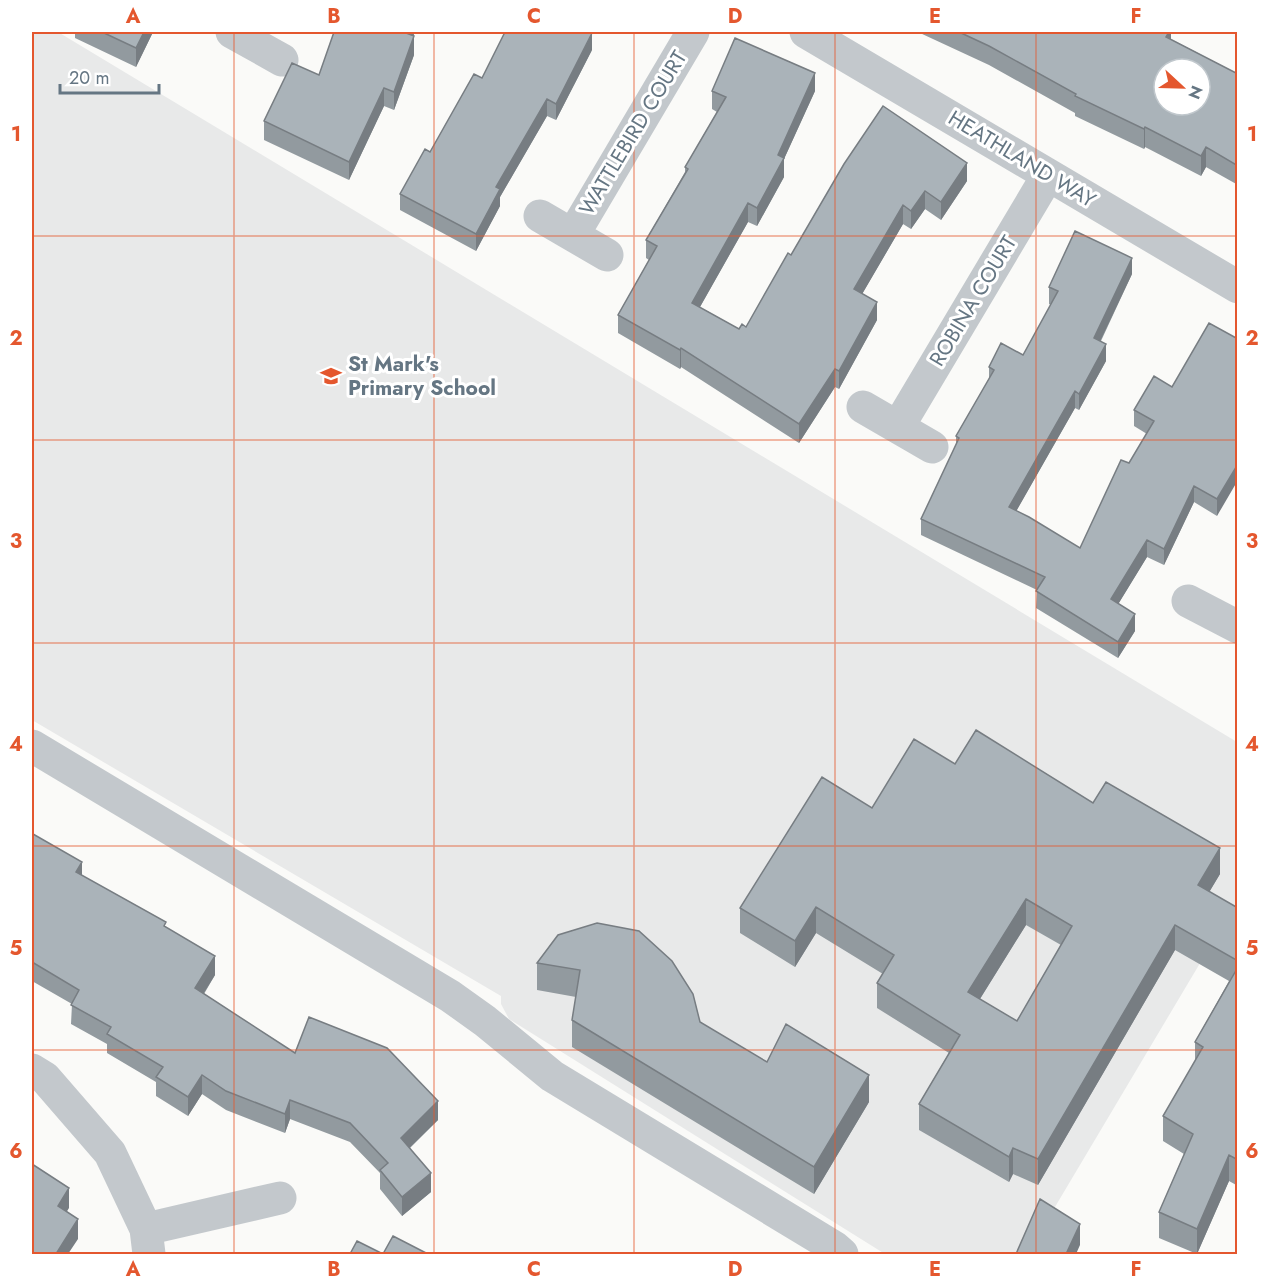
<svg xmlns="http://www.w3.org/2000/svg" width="1269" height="1286" font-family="Jost,sans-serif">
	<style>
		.built { fill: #e8e9e9 }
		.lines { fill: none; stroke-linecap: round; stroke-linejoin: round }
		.minor { stroke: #c3c8cc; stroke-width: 33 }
		.wall { fill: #929a9f; fill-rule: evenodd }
		.shaded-wall { fill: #777d82 }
		.building { fill: #aab3b9; stroke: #777d82; stroke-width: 1.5; fill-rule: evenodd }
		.grid { fill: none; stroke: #e4572e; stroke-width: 1.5; stroke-opacity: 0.55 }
		.labels { text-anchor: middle; stroke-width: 6; stroke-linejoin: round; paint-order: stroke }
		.street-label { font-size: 21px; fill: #657683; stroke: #fff }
		.poi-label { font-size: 21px; font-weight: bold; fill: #657683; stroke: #fff; text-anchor: start }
		.neatline { fill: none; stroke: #e4572e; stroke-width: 2 }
		.grid-label { font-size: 20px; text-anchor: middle; font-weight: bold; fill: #e4572e }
	</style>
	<rect width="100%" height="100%" fill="#fafaf8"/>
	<!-- built -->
	<path class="built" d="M32 32H58L1237 742V901L1027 1254H885L509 1019 501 1004V996L32 720Z"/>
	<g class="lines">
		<!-- minor -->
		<path class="minor" d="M232 32 282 60
			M806 32 1238 287
			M540 216 607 255
			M573 235 693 32
			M863 407 932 447
			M898 427 1048 175
			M1188 601 1238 627
			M32 746 450 996 485 1021 552 1076 834 1247 842 1254
			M32 1070 45 1078 110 1153 146 1229 149 1254
			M146 1229 280 1198"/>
	</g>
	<!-- wall -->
	<path class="wall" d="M75 32H153L136 67 75 38Z
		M334 32H415L413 36 414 55 394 110 384 106 349 180 264 140V121L319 75Z
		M920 32H1171V39L1238 74V185L1206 167 1201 176 1145 147 1144 149 1075 116V113L989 65 920 33Z
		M592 50 556 120 547 116 500 197V206L476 251 400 210V194L430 152Z
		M712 91H815L784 159V177L757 226 748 222 700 307 739 329 746 327 791 255 844 164 967 181 941 220 925 209 911 229 903 224 862 294 877 320 839 389 835 387 799 443 681 367 680 369 618 333V315L649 260 646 258V240L685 172V167L717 112 712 109Z
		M1132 274 1101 341 1106 361 1079 410 1075 408 1016 511 1080 548 1147 434 1134 426V410L1172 387 1238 339 1217 516 1194 502 1164 565 1147 557 1118 604 1135 631 1118 658 1036 608 1037 590 921 535V519L956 445V436L989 379V367L1023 355 1051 305 1049 304V287Z
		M955 764 1093 803 1220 874 1209 892 1238 908V1186L1229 1181 1197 1254 1159 1238V1212L1184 1154 1163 1141V1116L1195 1062V1042L1229 981 1175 950 1038 1185 1013 1174 1009 1182 919 1130V1104L949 1053 877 1008V983L883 974 816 933 795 967 740 933V908L872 808ZM1026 925 1061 945 1017 1021 980 999Z
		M32 836 82 876 166 927 215 975 204 994 295 1053 438 1120 410 1148 431 1192 402 1216 380 1189V1173L350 1142 290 1119 285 1133 226 1110 202 1094 188 1116 156 1096V1082L107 1053V1044L71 1024 72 1004 32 981Z
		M558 935 700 1022 767 1062 869 1102 814 1194 572 1047V1020L576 997 537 990V963Z"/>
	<!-- shaded-wall -->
	<path class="shaded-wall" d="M144 32H153L136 67V48Z
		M406 32H415L406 52Z
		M1169 32H1171V48L1166 37Z
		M592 33V50L556 120V104Z
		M414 36V55L394 110V92Z
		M815 73V91L784 159V177L757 226V208L778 155Z
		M384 88V106L349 180V162Z
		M547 99V116L500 197V206L476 251V234L496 187Z
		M1145 127V147L1144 149V129Z
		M1206 147V167L1201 176V156Z
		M967 163V181L941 220V202Z
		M925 191V209L911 229V211Z
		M748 203V222L692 321V303Z
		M903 205V224L854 308V289Z
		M1132 258V274L1094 354V338Z
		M877 302V320L839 389V371Z
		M1106 344V361L1079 410V394Z
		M681 348V367L680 369V350Z
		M835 369V387L799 443V424Z
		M1075 391V408L1009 524V507Z
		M1238 464V480L1217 516V499Z
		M1194 486V502L1164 565V549Z
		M1147 540V557L1111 616V599Z
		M1135 614V631L1118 658V642Z
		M1220 848V874L1198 911V885Z
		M82 862V881L76 872Z
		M1026 899V925L968 1018V992Z
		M816 907V933L795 967V941Z
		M1175 925V950L1038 1185V1159Z
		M215 956V975L195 1007V988Z
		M202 1075V1094L188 1116V1097Z
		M869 1075V1102L814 1194V1167Z
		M290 1100V1119L285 1133V1114Z
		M438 1101V1120L401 1156V1138Z
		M1013 1148V1174L1009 1182V1157Z
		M1229 1155V1181L1197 1254V1229Z
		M431 1173V1192L402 1216V1197Z
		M69 1188V1208L58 1226V1206Z
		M78 1219V1239L68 1254H56Z
		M1080 1224V1245L1076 1254H1066Z"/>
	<!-- building -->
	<path class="building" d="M102 32H144L136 48Z
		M334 32H406V33L414 36 394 92 384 88 349 162 264 121 292 63 319 75Z
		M505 32H589L592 33 556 104 547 99 496 187 500 189 476 234 400 194 425 149 430 152 474 74 482 78Z
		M959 32H1169L1166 37 1238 74V87L1237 88 1238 89V166L1206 147 1201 156 1145 127 1144 129 1075 96 1076 94 989 46ZM1164 69H1200V105H1164Z
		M735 38 815 73 778 155 784 158 757 208 748 203 692 303 739 329 742 324 746 327 788 253 791 255 844 164 883 106 967 163 941 202 925 191 911 211 903 205 854 289 877 302 839 371 835 369 799 424 681 348 680 350 618 315 657 246 646 240 688 169 685 167 726 97 712 91Z
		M1075 231 1132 258 1094 338 1106 344 1079 394 1075 391 1009 507 1029 517 1080 548 1121 460 1129 463 1154 421 1134 410 1154 376 1172 387 1209 323 1238 339V464L1217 499 1194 486 1164 549 1147 540 1111 599 1135 614 1118 642 1036 591 1045 577 921 519 959 438 956 436 994 370 989 367 1001 343 1023 355 1058 291 1049 287Z
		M976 730 1093 803 1106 782 1220 848 1198 885 1238 908V961L1175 925 1038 1159 1013 1148 1009 1157 919 1104 960 1035 877 983 894 955 816 907 795 941 740 908 822 777 872 808 914 739 955 764ZM1026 899 1072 926 1017 1021 968 992Z
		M33 834 82 862 76 872 166 922 164 926 215 956 195 988 295 1053 309 1017 387 1048 438 1101 401 1138 431 1173 402 1197 380 1170 388 1163 350 1123 290 1100 285 1114 226 1091 202 1075 188 1097 156 1077 163 1067 107 1034 111 1027 71 1005 79 990 32 962V836Z
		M597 923 639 931 672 961 693 994 700 1022 767 1062 786 1024 869 1075 814 1167 572 1020 580 970 537 963 558 935Z
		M1238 967V1160L1229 1155 1197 1229 1159 1212 1193 1134 1163 1116 1203 1047 1195 1042Z
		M32 1164 69 1188 58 1206 78 1219 56 1254H32Z
		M1040 1199 1080 1224 1066 1254H1016Z
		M393 1236 428 1254H383Z
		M357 1241 383 1254H350Z"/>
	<!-- grid -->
	<path class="grid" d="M234 32V1254M434 32V1254M634 32V1254M835 32V1254M1036 32V1254M32 236H1238M32 440H1238M32 643H1238M32 846H1238M32 1050H1238"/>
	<!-- icons -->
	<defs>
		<symbol id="school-bare" viewBox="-9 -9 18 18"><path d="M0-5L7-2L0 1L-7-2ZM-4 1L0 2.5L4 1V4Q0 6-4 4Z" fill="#e4572e" stroke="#fff" stroke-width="2.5" paint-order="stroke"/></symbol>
	</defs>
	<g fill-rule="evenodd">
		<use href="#school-bare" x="316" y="361" width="30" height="30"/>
	</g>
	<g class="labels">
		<!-- street labels -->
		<g class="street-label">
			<text transform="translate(633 133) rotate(-59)" y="7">WATTLEBIRD COURT</text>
			<text transform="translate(1022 159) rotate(31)" y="7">HEATHLAND WAY</text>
			<text transform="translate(973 301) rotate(-59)" y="7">ROBINA COURT</text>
		</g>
		<!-- poi labels -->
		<g class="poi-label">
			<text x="348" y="371">St Mark's<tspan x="348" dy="24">Primary School</tspan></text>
		</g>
	</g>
	<!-- border -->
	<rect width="1269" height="1286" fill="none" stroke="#ffffff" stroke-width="66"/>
	<!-- north arrow -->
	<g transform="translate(1182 87) rotate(112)"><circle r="28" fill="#ffffff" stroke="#c1c8cd" stroke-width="1.5"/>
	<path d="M0-4.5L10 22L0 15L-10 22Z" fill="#e4572e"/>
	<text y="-9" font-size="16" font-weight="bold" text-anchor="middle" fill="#657683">N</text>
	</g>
	<!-- scale -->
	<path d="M60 84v9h99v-9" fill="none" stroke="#657683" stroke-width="3"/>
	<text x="69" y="84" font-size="18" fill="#657683" stroke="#ffffff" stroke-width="4.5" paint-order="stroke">20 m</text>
	<rect x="33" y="33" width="1203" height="1220" class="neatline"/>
	<g class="grid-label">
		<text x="133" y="23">A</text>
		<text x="334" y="23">B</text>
		<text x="534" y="23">C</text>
		<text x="735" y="23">D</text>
		<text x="935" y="23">E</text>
		<text x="1136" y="23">F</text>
		<text x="16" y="141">1</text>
		<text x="1252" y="141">1</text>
		<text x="16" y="345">2</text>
		<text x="1252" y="345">2</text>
		<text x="16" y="548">3</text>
		<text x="1252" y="548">3</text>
		<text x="16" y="751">4</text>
		<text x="1252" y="751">4</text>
		<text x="16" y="955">5</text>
		<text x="1252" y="955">5</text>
		<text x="16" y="1158">6</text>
		<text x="1252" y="1158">6</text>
		<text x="133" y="1276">A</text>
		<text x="334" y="1276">B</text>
		<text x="534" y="1276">C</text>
		<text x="735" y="1276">D</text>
		<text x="935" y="1276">E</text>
		<text x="1136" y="1276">F</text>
	</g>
</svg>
